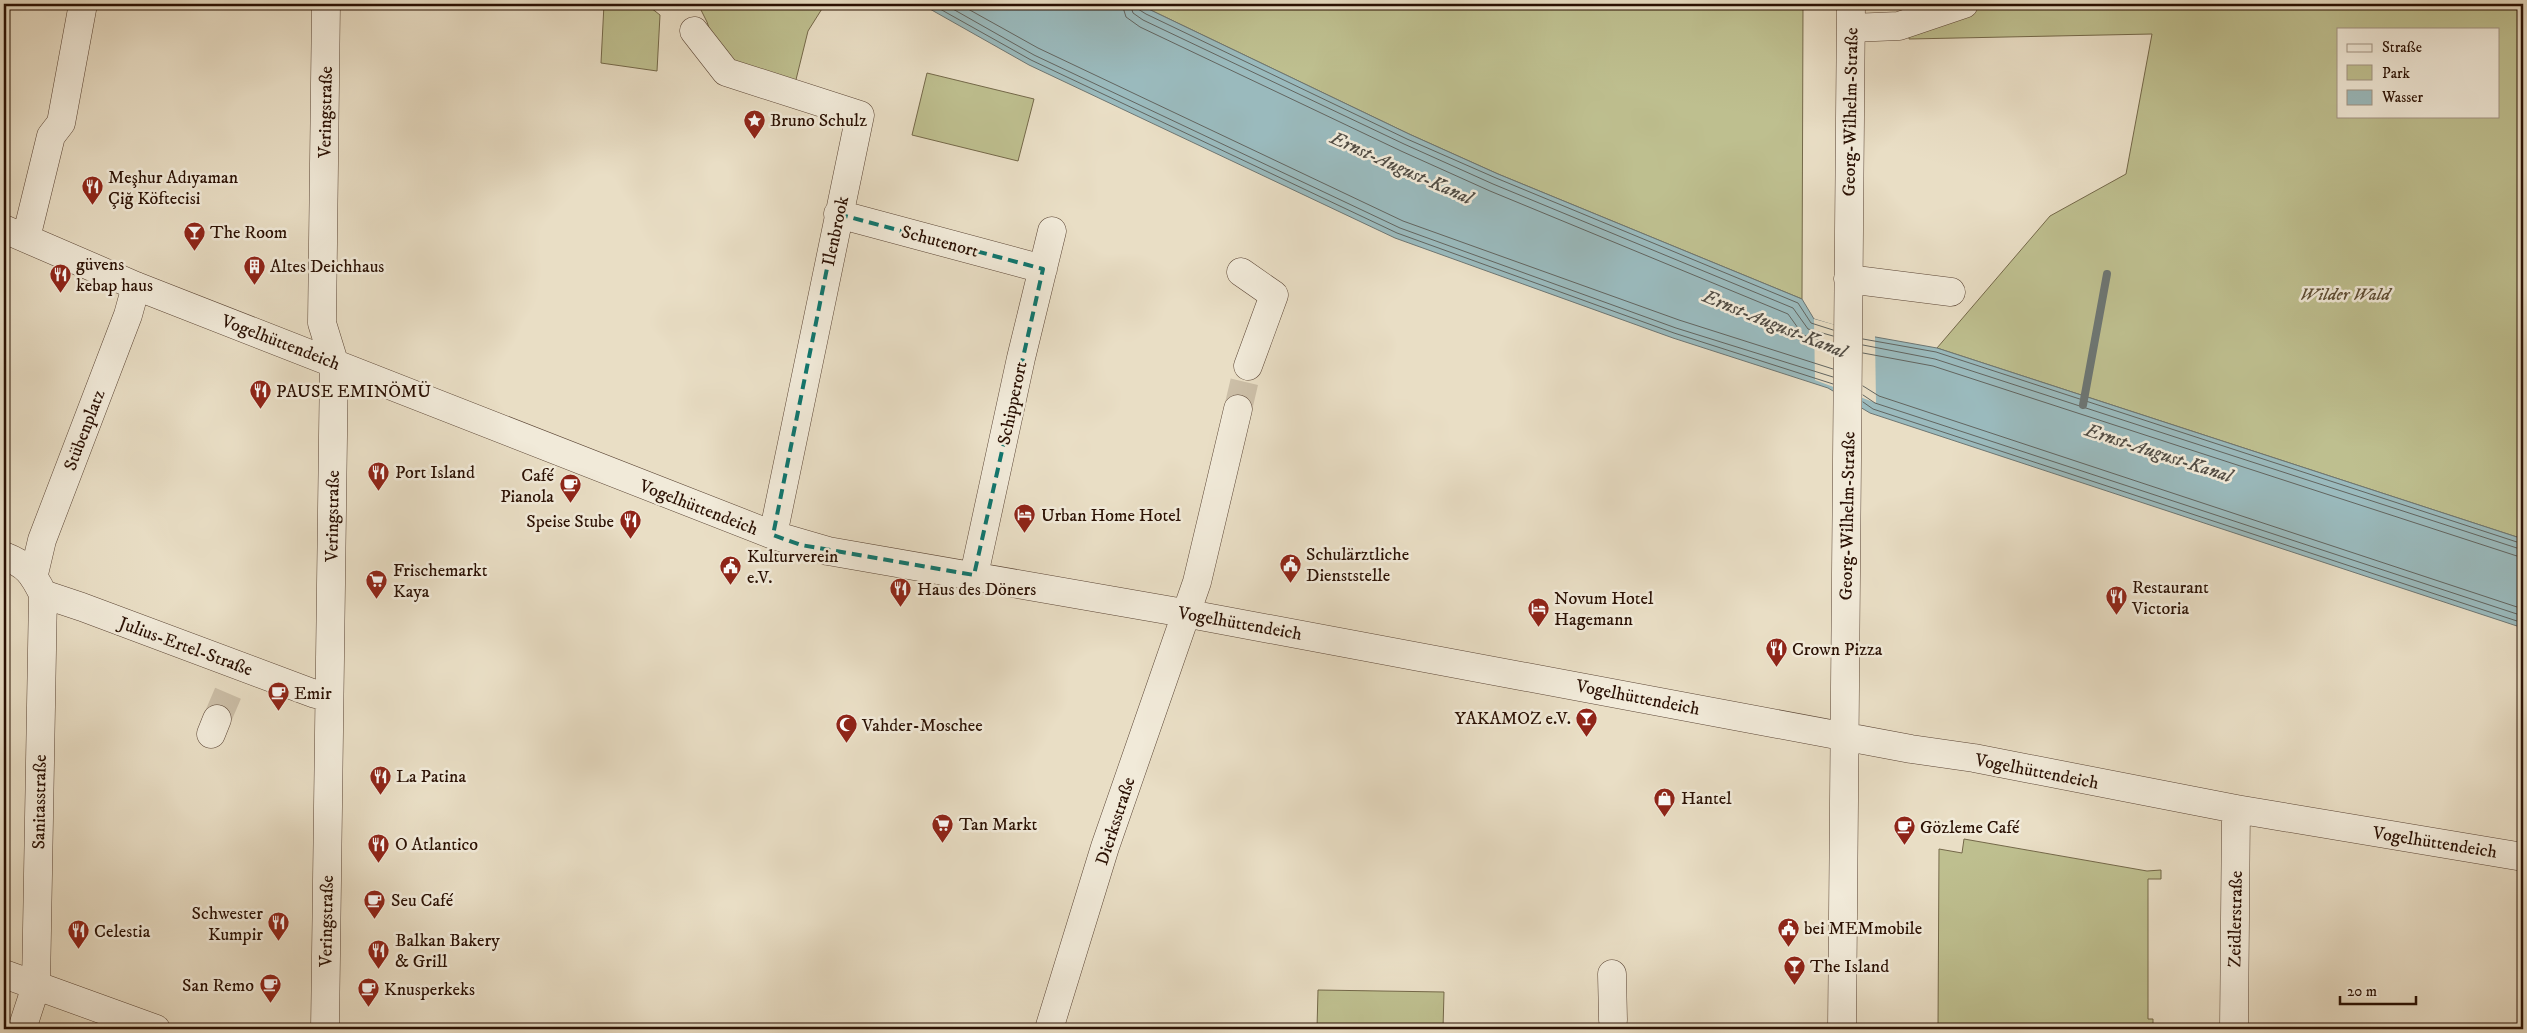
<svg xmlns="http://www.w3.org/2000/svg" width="2527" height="1033" font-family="'IM FELL DW Pica',serif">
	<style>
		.green { fill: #bebf8f; stroke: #746849; fill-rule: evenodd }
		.water { fill: #9ababd; stroke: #6d7673 }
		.pier { fill: #e9dec5 }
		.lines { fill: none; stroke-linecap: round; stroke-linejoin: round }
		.shore { stroke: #626560; stroke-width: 1 }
		.stream { stroke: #6d7673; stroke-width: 8 }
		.minor-tunnel { stroke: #ccbfa8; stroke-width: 28; stroke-dasharray: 28 14; stroke-linecap: butt }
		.minor-casing { stroke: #5a4434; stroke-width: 29 }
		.minor { stroke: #f1ead9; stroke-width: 28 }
		.marked { fill: none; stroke: #0f766e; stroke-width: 4; stroke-dasharray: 10 6; stroke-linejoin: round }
		.labels { text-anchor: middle; stroke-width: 5; stroke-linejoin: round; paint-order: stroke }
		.street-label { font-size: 18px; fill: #2a1003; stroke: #f1ead9 }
		.poi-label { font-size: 18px; fill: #2a1003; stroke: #f1ead9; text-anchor: start }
		.park-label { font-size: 18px; font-style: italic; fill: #5e4d34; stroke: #f1ead9 }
		.water-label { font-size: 19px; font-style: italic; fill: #514c44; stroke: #f1ead9 }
	</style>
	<rect width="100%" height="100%" fill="#e9dec5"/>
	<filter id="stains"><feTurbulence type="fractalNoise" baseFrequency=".004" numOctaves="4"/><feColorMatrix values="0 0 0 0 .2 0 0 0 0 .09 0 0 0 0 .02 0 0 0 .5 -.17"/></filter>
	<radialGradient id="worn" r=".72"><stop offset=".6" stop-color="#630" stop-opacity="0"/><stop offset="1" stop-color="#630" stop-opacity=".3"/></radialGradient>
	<!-- green -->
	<path class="green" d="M604 4H646L660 15 657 71 601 63Z
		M698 4H825L808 31 790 104 728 83 707 22Z
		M1138 4H1803L1802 299 1498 174 1409 134Z
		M1908 4H2523V539L1937 348 2050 216 2126 174 2152 34 1909 39ZM2338 29H2498V116H2338Z
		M927 73 1034 99 1018 161 912 135Z
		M1964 839 2147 871 2161 870V879H2148V1019H2153V1029L1938 1028 1939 849 1962 853Z
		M1318 990 1444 992 1443 1029H1317Z"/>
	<!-- water -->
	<path class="water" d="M921 4H1138L1409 134 1498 174 1802 299 1814 319 1870 336 1937 348 2523 539V628L1870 413 1828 388 1673 338 1395 238 1029 65Z"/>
	<!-- pier -->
	<path class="pier" d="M1814 319 1875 336 1876 403 1815 380Z"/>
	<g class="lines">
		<!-- shore -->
		<path class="shore" d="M931 4 1031 60 1397 233 1674 333 1833 384
			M944 4 1034 55 1400 228 1676 328 1833 377
			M959 4 1038 48 1403 221 1679 320 1833 369
			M1122 4 1126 17 1140 27 1401 151 1490 191 1788 314 1803 335 1833 344
			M1130 4 1133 13 1143 20 1404 144 1493 184 1793 308 1808 329 1833 336
			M1136 4 1138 9 1146 14 1407 139 1496 178 1798 303 1811 323 1833 330
			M1863 339 1936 352 2523 544
			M1863 345 1935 359 2523 550
			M1863 353 1933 366 2523 558
			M1863 386 1879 396 2523 609
			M1863 395 1875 403 2523 616
			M1863 402 1873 409 2523 623"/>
		<!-- stream -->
		<path class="stream" d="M2083 405 2107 274"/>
		<!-- minor-tunnel -->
		<path class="minor-tunnel" d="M1238 409 1248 366
			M217 719 232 684"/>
		<defs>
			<path id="minor" d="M1851 28 1899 26 1964 4
				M694 31 726 72 860 115 773 535
				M838 214 1043 269
				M4 229 136 286 773 535 828 551 1184 613 1911 749 1974 758 2236 809 2523 857
				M26 238 51 136 61 123 83 4
				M1241 272 1274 295 1248 366
				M1848 279 1951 292
				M4 556C27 565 32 572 43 594L36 986 22 1029
				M34 574 42 540 128 315 136 286
				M974 575 1021 358 1052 231
				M43 594 82 607 315 694 329 695
				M211 734 217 719
				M4 974 156 1029
				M1612 974 1613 1020
				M325 1029 334 362 322 323 326 4
				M1049 1029 1105 847 1197 582 1238 409
				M1842 1029 1851 4
				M2234 1029 2236 809"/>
		</defs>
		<!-- minor casing -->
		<use href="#minor" class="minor-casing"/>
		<!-- minor -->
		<use href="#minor" class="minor"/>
	</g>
	<!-- marked area -->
	<path class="marked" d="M838 214 1043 269 974 575 801 545 773 535Z"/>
	<!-- icons -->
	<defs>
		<symbol id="sight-pin" viewBox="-11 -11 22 30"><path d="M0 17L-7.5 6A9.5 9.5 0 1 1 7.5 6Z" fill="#8f2418" stroke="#f1ead9"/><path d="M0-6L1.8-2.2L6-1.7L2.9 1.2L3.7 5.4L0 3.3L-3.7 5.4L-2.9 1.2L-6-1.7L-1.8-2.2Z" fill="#fff"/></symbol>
		<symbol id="restaurant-pin" viewBox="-11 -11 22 30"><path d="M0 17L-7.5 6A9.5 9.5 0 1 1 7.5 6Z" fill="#8f2418" stroke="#f1ead9"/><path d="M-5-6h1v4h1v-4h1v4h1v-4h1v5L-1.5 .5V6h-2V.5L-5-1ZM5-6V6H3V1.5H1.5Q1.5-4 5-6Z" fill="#fff"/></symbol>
		<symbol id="bar-pin" viewBox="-11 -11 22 30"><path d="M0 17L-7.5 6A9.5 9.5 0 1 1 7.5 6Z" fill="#8f2418" stroke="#f1ead9"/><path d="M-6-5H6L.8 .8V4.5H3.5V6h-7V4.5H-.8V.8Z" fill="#fff"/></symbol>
		<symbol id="building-pin" viewBox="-11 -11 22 30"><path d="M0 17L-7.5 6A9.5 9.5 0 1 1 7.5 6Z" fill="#8f2418" stroke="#f1ead9"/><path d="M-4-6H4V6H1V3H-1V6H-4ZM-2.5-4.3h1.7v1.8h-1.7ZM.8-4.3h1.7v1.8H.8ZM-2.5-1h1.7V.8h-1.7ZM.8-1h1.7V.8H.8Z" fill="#fff"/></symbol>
		<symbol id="cafe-pin" viewBox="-11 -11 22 30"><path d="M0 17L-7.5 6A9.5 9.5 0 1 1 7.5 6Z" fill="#8f2418" stroke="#f1ead9"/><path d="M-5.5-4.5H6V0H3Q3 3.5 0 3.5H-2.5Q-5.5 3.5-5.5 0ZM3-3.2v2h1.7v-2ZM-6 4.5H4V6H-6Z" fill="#fff"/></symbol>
		<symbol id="hotel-pin" viewBox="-11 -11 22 30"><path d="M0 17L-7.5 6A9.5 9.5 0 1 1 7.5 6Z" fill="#8f2418" stroke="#f1ead9"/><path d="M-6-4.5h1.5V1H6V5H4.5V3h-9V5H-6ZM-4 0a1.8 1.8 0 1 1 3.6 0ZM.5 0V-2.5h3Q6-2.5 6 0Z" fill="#fff"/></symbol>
		<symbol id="civic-pin" viewBox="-11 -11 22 30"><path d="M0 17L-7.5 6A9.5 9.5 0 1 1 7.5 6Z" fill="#8f2418" stroke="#f1ead9"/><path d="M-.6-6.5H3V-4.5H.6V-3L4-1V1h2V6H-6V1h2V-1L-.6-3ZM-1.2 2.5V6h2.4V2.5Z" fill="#fff"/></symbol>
		<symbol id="supermarket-pin" viewBox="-11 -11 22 30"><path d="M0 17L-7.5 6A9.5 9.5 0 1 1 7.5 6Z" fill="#8f2418" stroke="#f1ead9"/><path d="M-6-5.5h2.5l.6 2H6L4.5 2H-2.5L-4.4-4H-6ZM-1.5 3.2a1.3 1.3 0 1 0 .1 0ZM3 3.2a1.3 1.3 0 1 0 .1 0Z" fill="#fff"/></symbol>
		<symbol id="mosque-pin" viewBox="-11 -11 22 30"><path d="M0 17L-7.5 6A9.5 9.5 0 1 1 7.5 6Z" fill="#8f2418" stroke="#f1ead9"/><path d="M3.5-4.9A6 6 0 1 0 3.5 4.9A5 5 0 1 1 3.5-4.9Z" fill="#fff"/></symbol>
		<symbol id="shop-pin" viewBox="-11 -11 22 30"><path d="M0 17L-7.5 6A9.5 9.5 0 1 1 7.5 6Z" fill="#8f2418" stroke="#f1ead9"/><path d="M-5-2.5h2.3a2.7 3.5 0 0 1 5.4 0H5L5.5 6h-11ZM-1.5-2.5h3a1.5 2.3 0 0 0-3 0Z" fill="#fff"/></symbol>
	</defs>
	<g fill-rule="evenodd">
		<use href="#sight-pin" x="742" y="108" width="25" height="34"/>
		<use href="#restaurant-pin" x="80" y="174" width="25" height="34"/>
		<use href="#bar-pin" x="182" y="220" width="25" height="34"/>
		<use href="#building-pin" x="242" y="254" width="25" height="34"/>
		<use href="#restaurant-pin" x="48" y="262" width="25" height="34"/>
		<use href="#restaurant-pin" x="248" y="378" width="25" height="34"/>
		<use href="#restaurant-pin" x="366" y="460" width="25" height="34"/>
		<use href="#cafe-pin" x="558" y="472" width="25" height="34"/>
		<use href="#hotel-pin" x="1012" y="502" width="25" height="34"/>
		<use href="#restaurant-pin" x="618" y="508" width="25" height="34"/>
		<use href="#civic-pin" x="1278" y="552" width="25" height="34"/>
		<use href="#civic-pin" x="718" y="554" width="25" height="34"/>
		<use href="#supermarket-pin" x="364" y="568" width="25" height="34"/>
		<use href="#restaurant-pin" x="888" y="576" width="25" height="34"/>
		<use href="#restaurant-pin" x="2104" y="584" width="25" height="34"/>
		<use href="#hotel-pin" x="1526" y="596" width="25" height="34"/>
		<use href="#restaurant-pin" x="1764" y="636" width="25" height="34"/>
		<use href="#cafe-pin" x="266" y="680" width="25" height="34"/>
		<use href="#bar-pin" x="1574" y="706" width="25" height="34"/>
		<use href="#mosque-pin" x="834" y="712" width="25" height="34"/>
		<use href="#restaurant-pin" x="368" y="764" width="25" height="34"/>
		<use href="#shop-pin" x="1652" y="786" width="25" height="34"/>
		<use href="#supermarket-pin" x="930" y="812" width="25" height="34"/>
		<use href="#cafe-pin" x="1892" y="814" width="25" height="34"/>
		<use href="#restaurant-pin" x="366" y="832" width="25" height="34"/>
		<use href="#cafe-pin" x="362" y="888" width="25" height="34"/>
		<use href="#restaurant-pin" x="266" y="910" width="25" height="34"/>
		<use href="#civic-pin" x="1776" y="916" width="25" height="34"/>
		<use href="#restaurant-pin" x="66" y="918" width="25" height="34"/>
		<use href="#restaurant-pin" x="366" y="938" width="25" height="34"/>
		<use href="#bar-pin" x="1782" y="954" width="25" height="34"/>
		<use href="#cafe-pin" x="258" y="972" width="25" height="34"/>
		<use href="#cafe-pin" x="356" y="976" width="25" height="34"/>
	</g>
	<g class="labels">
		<!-- street labels -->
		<g class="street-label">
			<text transform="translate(325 112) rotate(-89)" y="6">Veringstraße</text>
			<text transform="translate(1850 112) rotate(-89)" y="6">Georg-Wilhelm-Straße</text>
			<text transform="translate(835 231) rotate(-78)" y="6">Ilenbrook</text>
			<text transform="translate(940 241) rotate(15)" y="6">Schutenort</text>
			<text transform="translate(281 342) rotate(21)" y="6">Vogelhüttendeich</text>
			<text transform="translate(1012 403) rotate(-78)" y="6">Schipperort</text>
			<text transform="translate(84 430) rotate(-69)" y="6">Stübenplatz</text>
			<text transform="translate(699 507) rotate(21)" y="6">Vogelhüttendeich</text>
			<text transform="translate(332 516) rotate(-89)" y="6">Veringstraße</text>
			<text transform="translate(1847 516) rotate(-89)" y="6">Georg-Wilhelm-Straße</text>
			<text transform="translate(1240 623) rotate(10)" y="6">Vogelhüttendeich</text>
			<text transform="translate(186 646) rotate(20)" y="6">Julius-Ertel-Straße</text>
			<text transform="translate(1638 697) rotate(11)" y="6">Vogelhüttendeich</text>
			<text transform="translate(2037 771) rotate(11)" y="6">Vogelhüttendeich</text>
			<text transform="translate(39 802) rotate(-89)" y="6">Sanitasstraße</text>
			<text transform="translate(1115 821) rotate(-72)" y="6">Dierksstraße</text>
			<text transform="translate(2435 842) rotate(9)" y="6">Vogelhüttendeich</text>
			<text transform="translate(2235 919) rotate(-89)" y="6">Zeidlerstraße</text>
			<text transform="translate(326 921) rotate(-89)" y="6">Veringstraße</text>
		</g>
		<!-- poi labels -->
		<g class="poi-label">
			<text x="770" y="126">Bruno Schulz</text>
			<text x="108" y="183">Meşhur Adıyaman<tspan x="108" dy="21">Çiğ Köftecisi</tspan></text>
			<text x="210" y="238">The Room</text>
			<text x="76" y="270">güvens<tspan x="76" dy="21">kebap haus</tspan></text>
			<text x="270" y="272">Altes Deichhaus</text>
			<text x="276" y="397">PAUSE EMINÖMÜ</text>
			<text x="395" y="478">Port Island</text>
			<text x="554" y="481" text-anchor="end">Café<tspan x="554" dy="21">Pianola</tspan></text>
			<text x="1041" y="521">Urban Home Hotel</text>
			<text x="614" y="527" text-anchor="end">Speise Stube</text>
			<text x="1306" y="560">Schulärztliche<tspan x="1306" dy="21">Dienststelle</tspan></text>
			<text x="747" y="562">Kulturverein<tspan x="747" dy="21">e.V.</tspan></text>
			<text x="393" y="576">Frischemarkt<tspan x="393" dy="21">Kaya</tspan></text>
			<text x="2132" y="593">Restaurant<tspan x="2132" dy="21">Victoria</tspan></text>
			<text x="917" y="595">Haus des Döners</text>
			<text x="1554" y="604">Novum Hotel<tspan x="1554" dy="21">Hagemann</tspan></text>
			<text x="1792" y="655">Crown Pizza</text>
			<text x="294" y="699">Emir</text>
			<text x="1571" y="724" text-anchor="end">YAKAMOZ e.V.</text>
			<text x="862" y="731">Vahder-Moschee</text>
			<text x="396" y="782">La Patina</text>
			<text x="1681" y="804">Hantel</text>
			<text x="959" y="830">Tan Markt</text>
			<text x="1920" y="833">Gözleme Café</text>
			<text x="395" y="850">O Atlantico</text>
			<text x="391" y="906">Seu Café</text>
			<text x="263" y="919" text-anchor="end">Schwester<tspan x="263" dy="21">Kumpir</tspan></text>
			<text x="1804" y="934">bei MEMmobile</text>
			<text x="94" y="937">Celestia</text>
			<text x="395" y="946">Balkan Bakery<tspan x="395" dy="21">&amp; Grill</tspan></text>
			<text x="1810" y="972">The Island</text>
			<text x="254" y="991" text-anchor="end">San Remo</text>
			<text x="384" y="995">Knusperkeks</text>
		</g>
		<!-- park labels -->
		<g class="park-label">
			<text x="2345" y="300">Wilder Wald</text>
		</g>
		<!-- water labels -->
		<g class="water-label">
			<text transform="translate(1402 167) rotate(24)" y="7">Ernst-August-Kanal</text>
			<text transform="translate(1775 323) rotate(22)" y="7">Ernst-August-Kanal</text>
			<text transform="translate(2159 452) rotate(18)" y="7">Ernst-August-Kanal</text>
		</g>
	</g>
	<!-- margin -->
	<rect width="2527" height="1033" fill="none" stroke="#e9dec5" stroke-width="20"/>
	<rect x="5" y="5" width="2517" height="1023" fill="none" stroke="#2a1003" stroke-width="2.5"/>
	<rect x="10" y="10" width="2507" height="1013" fill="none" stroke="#2a1003"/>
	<!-- legend -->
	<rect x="2337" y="28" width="162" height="90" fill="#f1ead9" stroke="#a19383"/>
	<rect x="2347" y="44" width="25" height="8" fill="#f1ead9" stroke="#a19383"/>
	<text x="2382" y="52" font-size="15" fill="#2a1003">Straße</text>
	<rect x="2347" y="65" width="25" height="15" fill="#bebf8f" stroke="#a19383"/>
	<text x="2382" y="78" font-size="15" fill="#2a1003">Park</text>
	<rect x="2347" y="90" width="25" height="15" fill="#9ababd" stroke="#a19383"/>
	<text x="2382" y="102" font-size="15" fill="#2a1003">Wasser</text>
	<!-- scale -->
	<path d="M2340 996v8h76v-8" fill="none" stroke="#2a1003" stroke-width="2.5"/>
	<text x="2347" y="996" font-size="15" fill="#2a1003" stroke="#f1ead9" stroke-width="4" paint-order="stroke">20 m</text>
	<rect width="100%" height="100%" filter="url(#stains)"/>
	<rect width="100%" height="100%" fill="url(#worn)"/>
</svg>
